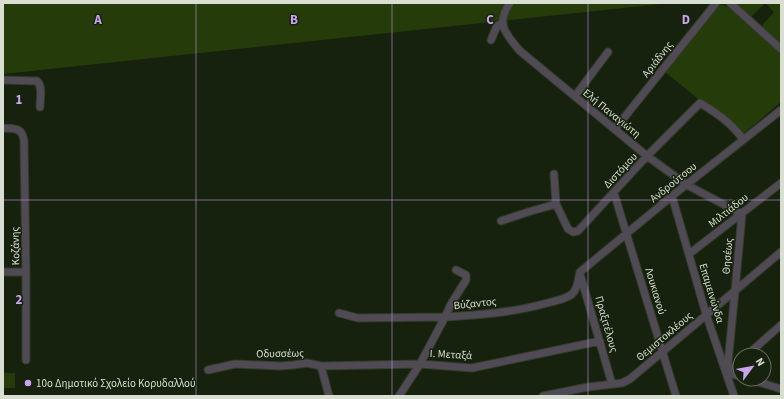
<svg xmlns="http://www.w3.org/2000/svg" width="784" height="399" font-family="'Source Sans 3',sans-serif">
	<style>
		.green { fill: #253c0a }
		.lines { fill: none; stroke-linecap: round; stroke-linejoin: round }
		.minor-casing { stroke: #323c29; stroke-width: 9 }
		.minor { stroke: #4f4a54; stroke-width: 7 }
		.grid { fill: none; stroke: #c9a5ee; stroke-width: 1; stroke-opacity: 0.55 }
		.poi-dot { fill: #c9a5ee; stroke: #17220e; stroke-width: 1.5 }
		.labels { text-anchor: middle; stroke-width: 3; stroke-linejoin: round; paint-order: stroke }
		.street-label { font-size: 11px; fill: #d8dfd2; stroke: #17220e }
		.poi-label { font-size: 11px; fill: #d8dfd2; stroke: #17220e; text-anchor: start }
		.grid-label { font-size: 13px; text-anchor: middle; font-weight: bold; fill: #c9a5ee; stroke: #17220e; stroke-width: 3; stroke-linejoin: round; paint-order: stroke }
	</style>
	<rect width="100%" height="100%" fill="#17220e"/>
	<!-- green -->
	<path class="green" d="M3 3H670L3 74Z
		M731 3H781V47L759 29 774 12 765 3 749 19Z
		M719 4 723 5 733 9 781 53V102L742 135 664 71Z
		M3 373H15V388H3Z"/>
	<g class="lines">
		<defs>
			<path id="minor" d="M510 3C495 24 506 34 520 51L647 156 687 185 742 214 735 291 727 373
				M730 3 781 49
				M491 40 497 26 503 23
				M3 80 37 81C43 86 40 99 40 107
				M575 96 608 52
				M3 128C15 129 22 127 24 141L26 272V360
				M615 129 716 3
				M554 174 556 204 568 229 573 232 578 231 647 156 700 103C718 114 730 122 743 139
				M614 193 676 396
				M672 196 706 314 734 396
				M501 221 528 212 556 204
				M689 254 781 183
				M3 272H26
				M580 272 672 196 781 110
				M580 274 612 384
				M339 313 358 318 445 317 451 304 466 280V275L456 270
				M747 355 781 325
				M321 366 329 396
				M208 370 235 364 280 366 293 365 307 363 321 366 420 364 472 368 600 341
				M727 373 740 361
				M727 373 740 376
				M749 379 781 389
				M399 396 420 364 445 317C481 315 517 312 551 302 558 300 566 299 572 294 578 289 578 279 580 272
				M543 396 588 387 622 383 630 379 781 252"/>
		</defs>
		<!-- minor casing -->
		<use href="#minor" class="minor-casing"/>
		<!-- minor -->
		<use href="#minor" class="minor"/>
	</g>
	<!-- grid -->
	<path class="grid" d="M196 3V396M392 3V396M588 3V396M3 200H781"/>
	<!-- markers -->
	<circle class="poi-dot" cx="28" cy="383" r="4"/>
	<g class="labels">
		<!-- street labels -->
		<g class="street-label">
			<text transform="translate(657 59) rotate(-52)" y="4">Αριάδνης</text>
			<text transform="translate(612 113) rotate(39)" y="4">Ελή Παναγιώτη</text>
			<text transform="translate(620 170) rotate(-47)" y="4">Διστόμου</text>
			<text transform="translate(673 182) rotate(-39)" y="4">Ανδρούτσου</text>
			<text transform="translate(728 210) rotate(-38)" y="4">Μιλτιάδου</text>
			<text transform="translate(15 246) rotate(-91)" y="4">Κοζάνης</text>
			<text transform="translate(727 256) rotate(-85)" y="4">Θησέως</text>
			<text transform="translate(656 291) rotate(73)" y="4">Λουκιανού</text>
			<text transform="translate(712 293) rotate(73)" y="4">Επαμεινώνδα</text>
			<text transform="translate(475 303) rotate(-6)" y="4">Βύζαντος</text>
			<text transform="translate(607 324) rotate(74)" y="4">Πραξιτέλους</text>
			<text transform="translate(664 336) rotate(-40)" y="4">Θεμιστοκλέους</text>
			<text transform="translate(280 353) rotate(-1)" y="4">Οδυσσέως</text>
			<text transform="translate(451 354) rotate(3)" y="4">Ι. Μεταξά</text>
		</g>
		<!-- poi labels -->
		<g class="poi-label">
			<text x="36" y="387">10ο Δημοτικό Σχολείο Κορυδαλλού</text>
		</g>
	</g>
	<g class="grid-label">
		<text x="98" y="24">A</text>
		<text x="294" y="24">B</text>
		<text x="490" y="24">C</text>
		<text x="686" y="24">D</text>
		<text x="19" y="104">1</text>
		<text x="19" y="304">2</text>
	</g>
	<!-- border -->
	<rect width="784" height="399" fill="none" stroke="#d8dfd2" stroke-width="8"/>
	<!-- north arrow -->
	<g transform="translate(752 367) rotate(58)"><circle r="19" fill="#17220e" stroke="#646e5c"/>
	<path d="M0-3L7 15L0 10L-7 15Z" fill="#c9a5ee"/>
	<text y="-6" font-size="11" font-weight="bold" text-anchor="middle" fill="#d8dfd2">N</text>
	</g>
</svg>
